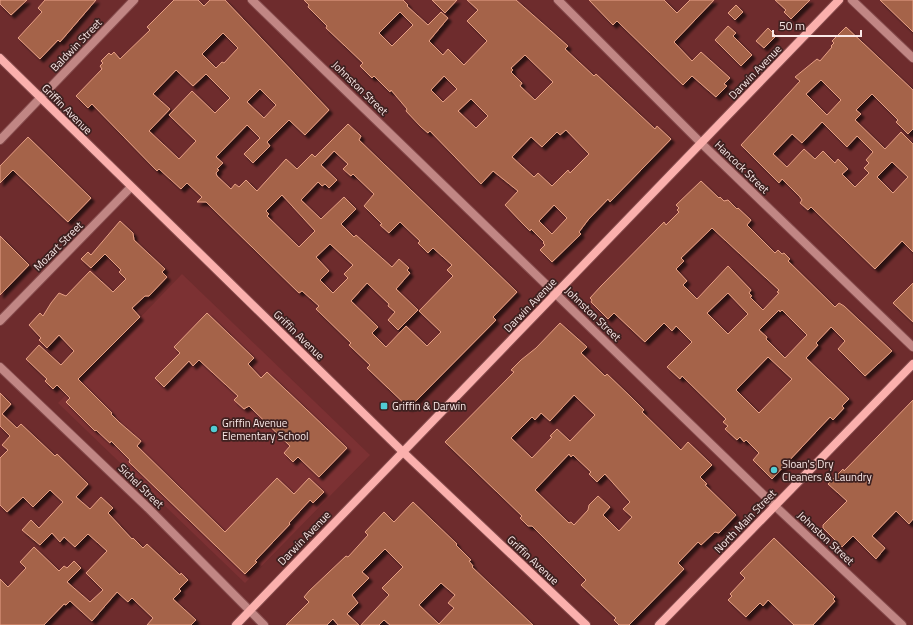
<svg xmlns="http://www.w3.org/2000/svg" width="913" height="625" font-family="'Titillium Web',sans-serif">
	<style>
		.built { fill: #7c3133 }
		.building { fill: #a56349; stroke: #e7a085; fill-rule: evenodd; filter: url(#shadow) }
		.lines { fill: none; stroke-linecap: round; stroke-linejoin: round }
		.street-casing { stroke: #844a4b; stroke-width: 10 }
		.secondary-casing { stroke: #844a4b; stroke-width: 10 }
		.street { stroke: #c18684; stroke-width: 8 }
		.secondary { stroke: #fbb0ad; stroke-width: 8 }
		.poi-dot { fill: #51ccd4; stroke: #3f2120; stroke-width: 1.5 }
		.labels { text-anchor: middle; stroke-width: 3.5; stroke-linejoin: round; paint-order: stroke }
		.street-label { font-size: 11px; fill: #fae9e8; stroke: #3f2120 }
		.poi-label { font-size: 11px; fill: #fae9e8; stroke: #3f2120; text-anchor: start }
	</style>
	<defs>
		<filter id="shadow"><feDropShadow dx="3.5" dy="3.5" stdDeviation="1" flood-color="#0009"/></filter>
	</defs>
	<rect width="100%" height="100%" fill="#6e2c2d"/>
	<!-- built -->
	<path class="built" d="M182 274 370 455 245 583 58 403Z"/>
	<!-- building -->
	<path class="building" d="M0 0H27L11 15 0 4Z
		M45 0H96L60 42 58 40 40 59 18 38 42 12 38 8Z
		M174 0H198L204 6 210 0H225L329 110 305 135 289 120 267 142 270 146 253 163 244 154 260 138 247 125 216 157 223 163 217 169 219 170 216 173 217 176 231 189 235 184 239 187 246 180 257 191 286 159 297 169 312 154 315 157 348 124 361 136 359 140 517 292 493 317 496 320 409 408 367 368 370 365 349 345 351 343 316 309 319 306 302 291 299 293 206 202H197L202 197 187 183 181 189 159 169 157 171 92 104 88 108 76 96 102 69 100 66 103 63 101 61 109 53 111 55 114 52 120 59 150 30 147 27ZM223 33 238 48 224 63 222 62 216 68 202 54ZM176 70 193 86 206 74 230 98 215 113 192 91 169 115 196 141 179 159 149 131 170 109 153 94ZM260 89 276 105 264 118 247 102ZM334 151 348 164 343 169 351 176 353 174 374 194 364 206 382 224 380 225 389 233 400 222 420 241 418 243 428 253 433 248 452 265 447 270 453 276 419 311 441 332 427 346 406 326 386 347 372 333 378 327 351 301 367 283 389 304 388 306 395 312 388 320 398 330 418 310 396 289 410 273 407 270 409 268 399 259 392 267 356 235 354 237 341 224 356 209 344 197 321 219 301 200 318 182 322 186 325 184 329 188 337 180 321 165ZM282 195 315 231 299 247 267 216 269 214 266 211ZM330 244 353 265 344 274 348 278 333 293 320 280 329 271 316 257Z
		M304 0H403L408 5 407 6 428 25 441 12 448 18 429 41 443 55 448 49 464 65 487 41 467 21 478 10 467 0H516L568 46 565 49 594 76 596 74 655 129 657 126 671 139 610 202 608 199 588 220 579 232 581 234 552 262 540 250 545 245 543 243 544 242 531 229 530 231 523 224 505 205 518 191 493 171 481 184 430 131 428 133 421 127 406 111 407 109 391 90 390 92 374 76 372 78 360 66 363 63 326 28 327 26 308 7 309 5ZM400 12 413 25 392 46 379 33ZM525 55 553 82 535 100 520 86 522 83 511 72 513 70 511 68ZM444 76 457 89 443 102 431 90ZM471 99 488 116 476 128 458 111ZM566 130 589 154 570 173 568 170 552 186 538 173 534 177 512 157 531 137 542 147 557 132 560 135ZM554 205 567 218 552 234 539 221Z
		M432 0H457L445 13Z
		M589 0H664L677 13 690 0H714L674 42 692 61 701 52 730 78 724 84 727 86 716 97 692 76 683 85 617 21 613 25Z
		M775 0H810L791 19 784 12 786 10Z
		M880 0H913V32L907 26Z
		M736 5 743 12 735 20 728 13Z
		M728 26 736 33 733 36 752 55 741 66 715 40Z
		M846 27 913 90V129L908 134 896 122 898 120 872 94 856 110 861 114 855 120 885 149 901 132 913 144V252L902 241 875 269 811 207 808 210 800 203 802 200 800 197 782 179 779 183 741 145 800 81 795 77 817 59 820 61 832 47 831 46 834 43 832 41ZM821 80 841 100 827 115 806 94ZM822 122 847 147 857 136 873 152 866 160 869 163 864 168 869 173 855 187 842 174 848 169 838 159 835 163 823 151 815 159 804 149 787 167 773 154 792 134 802 143ZM892 162 908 177 893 193 877 177Z
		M768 28 776 36 764 48 756 41Z
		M28 137 91 198 68 222 13 170 0 183V166Z
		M701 181 719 198 720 197 724 201 728 200 737 209 738 208 751 220 747 225 775 253 778 250 782 254 784 253 790 259 788 261 835 307 839 303 844 306 892 351 865 376 838 349 845 341 831 327 816 343 818 345 806 358 849 399 842 406 844 408 833 420 830 417 772 479 753 460 759 453 746 440 744 442 740 437 737 440 725 429 728 426 723 422 726 419 682 376 680 379 667 367 692 342 676 326 672 331 664 323 645 342 614 313 608 319 591 302 592 300 590 298 601 286 664 222 666 225 679 212 677 210 679 208 676 205ZM712 228 779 290 777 292 779 293 763 310 750 297 752 296 749 293 751 290 728 266 697 299 683 285 687 281 676 269 684 261 681 258ZM728 293 748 314 728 334 707 313ZM779 310 780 312 782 310 807 335 785 358 766 339 767 337 759 330ZM768 357 792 379 759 413 736 390Z
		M120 221 133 233 134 240 165 269 162 272 167 277 149 296H145L132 308 140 317 78 379 112 413 111 414 120 423 141 441 137 446 225 532 277 478 294 494 309 478 324 492 313 503 310 500 289 523 290 524 255 561 257 562 245 574 129 462 130 460 111 441 110 443 96 430 95 431 66 402 70 398 57 385 53 389 45 381 47 379 26 359 39 345 61 365 74 351 59 335 47 348 39 340 41 338 29 325 40 313 43 316 51 303 59 293 66 296 90 271 113 292 126 279 119 272 121 270 105 254 91 268 81 259 88 252 91 255Z
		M0 236 29 265 0 295Z
		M913 283V322L893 303Z
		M207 313 254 358 248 364 261 378 267 372 347 448 319 477 298 457 293 462 284 453 290 446 249 406 244 409 234 400 238 396 199 360 193 366 189 361 164 387 155 378 180 353 174 347Z
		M560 323 587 347 581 353 605 376 607 374 631 397 644 410 642 412 681 450 688 442 712 465 700 477 707 484 705 485 736 515 719 533 715 532 701 545 698 542 678 563 684 569 629 625H619L614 620 616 618 581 585 586 580 532 526H528L520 518 522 516 445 442 514 372 511 370 521 360 536 348ZM574 395 595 415 570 441 557 429 550 436 552 437 532 458 511 438 532 417 535 420 541 413 550 421ZM569 454 571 457 573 455 591 472 589 474 597 482 605 474 630 502 623 509 632 517 619 531 603 515 610 507 598 496 589 505 588 510 574 525 571 522 569 523 535 490Z
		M0 393 11 404 2 414 17 428 21 424 55 456 57 454 88 484 76 497 90 509 101 497 113 508 108 513 132 539 133 538 143 548 147 544 180 575 181 573 188 580 179 589 181 591 173 599 196 620 191 625H147L153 618 132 598 128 602 117 592 92 621 70 601 66 605 64 604 44 625H0V579L8 587 26 568 20 562 34 547 59 571 64 566 67 568 74 561 81 568 67 582 90 602 103 590 86 573 107 551 88 534 75 547 64 537 60 542 52 533 40 545 22 530 31 520 39 528 63 502 50 490 33 507 23 497 7 512 0 505V458L8 450 2 445 10 436 0 426Z
		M913 400V519L909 524 896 511 872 536 885 548 876 559 853 536 842 547 823 528V525L847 501 828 484 843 469 844 471Z
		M413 502 457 544 456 545 471 560 469 561 473 566 472 567 533 625H390L384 620 379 625H361L389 595 382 588 403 567 385 549 362 572 369 578 352 595 358 603 347 614 359 625H338L333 619 327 625H286L309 602 304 597 309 591 346 556 348 557 368 535 365 532 384 512 394 522ZM441 583 455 595 448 603 454 608 439 624 419 605Z
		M774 538 835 597 833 599 835 601 813 625H794L768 600 763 606 760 603 746 617 728 600 732 596 730 594 745 578 740 573Z"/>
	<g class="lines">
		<defs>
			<path id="street" d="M252 0 775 506 902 625
				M558 0 701 143 913 347
				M852 0 913 58
				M0 140 134 0
				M0 321 131 187
				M0 367 148 508 264 625"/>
			<path id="secondary" d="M0 58 403 452 586 625
				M236 625 839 0
				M659 625 913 364"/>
		</defs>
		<!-- street casing -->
		<use href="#street" class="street-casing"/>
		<!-- secondary casing -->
		<use href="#secondary" class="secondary-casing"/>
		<!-- street -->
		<use href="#street" class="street"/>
		<!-- secondary -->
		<use href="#secondary" class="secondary"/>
	</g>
	<!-- markers -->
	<g class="poi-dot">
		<rect x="380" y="402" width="8" height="8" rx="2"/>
		<circle cx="214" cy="429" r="4"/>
		<circle cx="774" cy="470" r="4"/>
	</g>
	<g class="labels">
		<!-- street labels -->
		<g class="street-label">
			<text transform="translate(76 45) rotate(-46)" y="4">Baldwin Street</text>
			<text transform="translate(755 72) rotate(-46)" y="4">Darwin Avenue</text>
			<text transform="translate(360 88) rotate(44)" y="4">Johnston Street</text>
			<text transform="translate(67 109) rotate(45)" y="4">Griffin Avenue</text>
			<text transform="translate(742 167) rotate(44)" y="4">Hancock Street</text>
			<text transform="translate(58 246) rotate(-45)" y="4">Mozart Street</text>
			<text transform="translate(530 305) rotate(-46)" y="4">Darwin Avenue</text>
			<text transform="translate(593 314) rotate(44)" y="4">Johnston Street</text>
			<text transform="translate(299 335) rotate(44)" y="4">Griffin Avenue</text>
			<text transform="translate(141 486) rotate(44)" y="4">Sichel Street</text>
			<text transform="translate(745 521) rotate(-46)" y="4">North Main Street</text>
			<text transform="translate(304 538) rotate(-46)" y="4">Darwin Avenue</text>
			<text transform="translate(826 538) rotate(43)" y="4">Johnston Street</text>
			<text transform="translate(533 560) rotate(43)" y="4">Griffin Avenue</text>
		</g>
		<!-- poi labels -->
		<g class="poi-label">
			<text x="392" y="410">Griffin &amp; Darwin</text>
			<text x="222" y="427">Griffin Avenue<tspan x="222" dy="13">Elementary School</tspan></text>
			<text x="782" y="468">Sloan's Dry<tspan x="782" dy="13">Cleaners &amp; Laundry</tspan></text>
		</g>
	</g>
	<!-- scale -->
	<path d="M773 30v6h88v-6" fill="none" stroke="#fae9e8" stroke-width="2"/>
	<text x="779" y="30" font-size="12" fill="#fae9e8" stroke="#3f2120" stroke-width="3" paint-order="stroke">50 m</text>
</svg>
